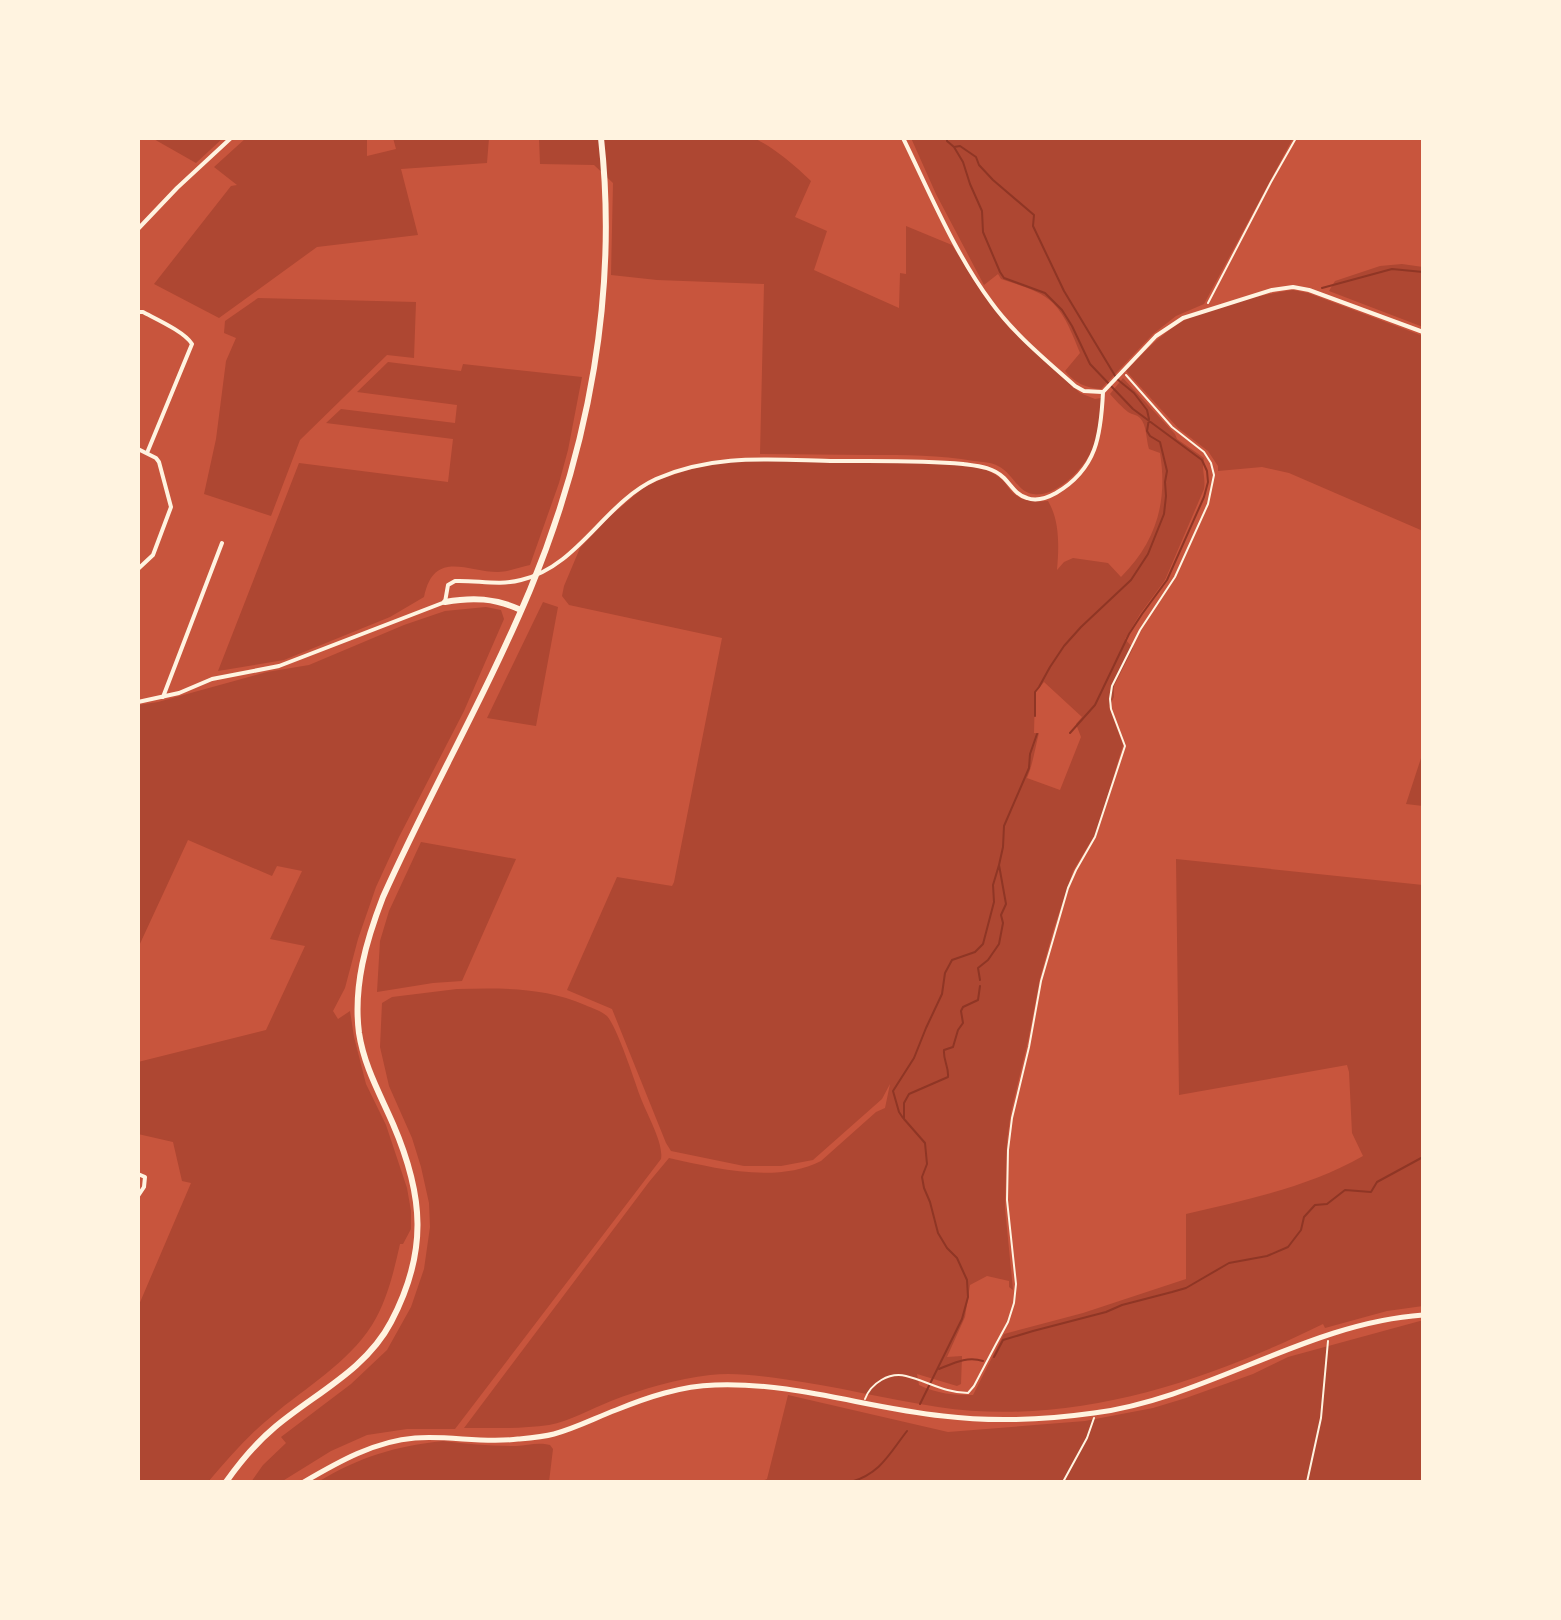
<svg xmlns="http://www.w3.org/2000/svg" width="1561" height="1620" font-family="Georgia,serif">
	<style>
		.green { fill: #ae4732; fill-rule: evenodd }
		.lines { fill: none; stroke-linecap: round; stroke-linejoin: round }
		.stream { stroke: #8f3625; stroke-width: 2 }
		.path { stroke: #fff3e0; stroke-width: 2 }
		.minor { stroke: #fff3e0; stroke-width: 4 }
		.tertiary { stroke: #fff3e0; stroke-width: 5 }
		.primary { stroke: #fff3e0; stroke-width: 6 }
	</style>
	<rect width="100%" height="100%" fill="#c8553d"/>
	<!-- green -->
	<path class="green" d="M152 138H223L196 163Z
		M246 138H367V156L396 149 393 138H489L487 163 401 169 418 235 317 247 219 318 154 284 231 186 237 185 214 167Z
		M539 138H754C776 149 793 164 811 181L795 217 827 231 814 270 899 308 900 273 906 274V226L952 245 984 296 1010 329 1080 393 1095 399 1101 398C1102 430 1096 453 1073 476 1064 484 1054 492 1042 494 1018 498 1016 475 998 466 992 462 982 462 974 461 940 455 905 455 870 455 834 455 797 454 760 454L764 284 657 280 611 275 613 183 594 165 540 164Z
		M911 138H1293L1204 304 1176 316 1153 334 1101 389C1086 388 1075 383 1065 371L1080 353C1073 336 1066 316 1053 303 1040 290 1018 285 1001 279L998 274 984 285 936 194Z
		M1402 264 1423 267V327L1329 291 1335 281 1380 266Z
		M1293 290 1308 293 1423 336V531L1289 473 1262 467 1218 471V466L1208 451 1178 428 1126 371C1142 354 1158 337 1178 324 1207 307 1259 295 1293 290Z
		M258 298 416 302 414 358 387 355 300 440 271 516 204 494 216 439 226 361 236 338 224 333 225 321Z
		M388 362 461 371 463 364 582 377 568 450 559 483 530 565C520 567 508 572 498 572 467 572 434 549 424 597L390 617 284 660 218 671 299 463 448 482 453 439 326 423 341 409 455 423 457 405 357 392Z
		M1123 378 1175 434 1177 439 1204 458C1201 469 1206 478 1204 489L1165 580 1140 614 1125 639 1133 648 1114 686V697L1109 707 1123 745 1097 831 1073 871 1054 928 1040 978 1028 1041 1011 1112 1007 1141 1005 1208 1013 1290 1009 1287V1281L987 1276 970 1285 965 1317 947 1357 962 1356 961 1384 957 1386 917 1374 919 1385C937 1394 954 1395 973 1395L1004 1334 1083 1313 1186 1279V1214C1246 1200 1309 1187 1363 1156L1352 1133 1349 1072 1347 1065 1179 1095 1176 859 1423 885V1306L1387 1311 1325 1328 1323 1324C1205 1382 1071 1427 938 1407 886 1399 835 1386 783 1379 759 1376 734 1372 710 1375 677 1379 642 1389 611 1401 591 1409 570 1421 549 1425 521 1429 492 1428 464 1428L649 1182 669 1158C715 1168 776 1184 821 1161L876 1112 885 1108 890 1084 882 1099 813 1160 781 1166H744L671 1151 666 1143 612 1009 567 990 617 877 672 886 674 882 722 638 569 605 562 596 564 586 580 548 608 518 643 488 661 479 685 471 711 464 760 459 952 464C968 465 987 467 1000 478 1005 481 1008 488 1012 492 1023 502 1034 502 1048 501 1060 521 1059 547 1057 570L1064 562 1073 558 1108 563 1121 577C1156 542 1168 502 1160 453L1149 449C1146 440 1147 425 1140 418 1136 414 1133 415 1128 412 1123 408 1114 399 1110 394ZM1044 682 1082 717 1076 724 1081 737 1060 790 1027 778C1033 764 1035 748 1039 733H1034L1035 693Z
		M543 602 558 607 536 726 487 718Z
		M486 607 501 610 504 619 464 711 399 837 376 887 358 939 345 988 333 1011 338 1019 350 1011 354 1037 366 1084 386 1125 407 1188 411 1211V1229L403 1244H400C394 1271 387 1301 372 1325 347 1364 306 1387 272 1416 248 1435 228 1459 208 1482H138V1307L191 1183 182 1181 173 1142 138 1134V1062L266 1030 305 946 270 939 302 871 277 866 272 876 188 840 138 948V705L158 702 267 672 309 665 404 625 445 611Z
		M1423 752V806L1406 804Z
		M421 842 516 859 462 981 433 983 377 992 380 941 389 911Z
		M457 989C501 988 544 987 585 1005 592 1008 601 1011 607 1016 617 1027 634 1079 640 1096 646 1113 664 1143 661 1159L455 1429H407L367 1435 331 1451 281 1482H251L263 1465 286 1443 281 1437 351 1384 387 1350 411 1307 424 1269 430 1227 429 1203 421 1167 412 1138 389 1086 380 1047 382 1003 392 997Z
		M1420 1321H1423V1482H759L767 1479 788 1395 948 1432 1085 1421 1153 1408 1186 1398 1253 1374 1288 1357Z
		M443 1441C467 1444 492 1446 516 1446 528 1445 539 1442 550 1445L553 1449 549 1482H318C359 1457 396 1446 443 1441Z"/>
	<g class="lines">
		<!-- stream -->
		<path class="stream" d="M947 138V141L954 147 960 146 976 157 979 165 993 180 1034 215 1033 226 1064 291 1117 379 1134 393 1147 410 1149 419 1147 431 1150 436 1160 442 1167 471 1165 482 1166 496 1164 514 1148 554 1131 580 1081 627 1064 646 1050 667 1039 687 1035 692V716
			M954 147 963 162 970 184 982 211 983 232 1000 272 1004 278 1045 293 1062 310 1072 326 1090 364 1133 409 1202 460 1207 471 1208 482 1204 497 1167 580 1142 614 1129 634 1095 705 1070 733
			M1322 288 1392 269 1423 272
			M980 980 978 968 988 960 999 944 1003 923 1001 915 1006 904 999 865 1003 847 1004 826 1029 768 1030 754 1037 734
			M903 1118 899 1112 893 1091 914 1058 926 1028 942 994 945 973 952 960 975 952 983 944 994 902 993 885 999 865
			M994 1357 1003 1340 1033 1331 1106 1312 1122 1305 1172 1292 1186 1288 1229 1263 1267 1256 1288 1247 1301 1230 1304 1217 1315 1205 1327 1204 1345 1190 1371 1192 1377 1182 1423 1157
			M939 1369C954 1363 967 1356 983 1361
			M920 1404 962 1319 968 1297 967 1280 957 1258 947 1248 938 1233 930 1202 924 1188 922 1177 927 1164 925 1143 904 1119V1103L909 1094 948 1077C949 1067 943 1060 944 1050L953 1047 958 1030 963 1023 961 1011 963 1007 978 1000 980 986
			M851 1482C881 1473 889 1454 907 1431"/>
		<!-- path -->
		<path class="path" d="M1208 303 1271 182 1296 138
			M865 1399C871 1383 889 1372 906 1376 927 1381 945 1393 968 1393L974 1386 995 1346 1008 1322 1014 1303 1016 1284 1007 1200 1008 1150 1012 1118 1029 1047 1041 981 1068 888 1076 870 1095 837 1125 746 1111 709 1110 699 1112 686 1140 630 1175 577 1208 504 1214 475 1211 463 1204 452 1172 427 1126 375
			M1063 1482 1087 1438 1094 1418
			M1307 1482 1321 1418 1328 1341"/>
		<!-- minor -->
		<path class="minor" d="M903 138C930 193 954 252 991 302 1014 334 1046 360 1075 386L1084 391 1102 392
			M138 229 177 188 231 138
			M138 312H143C156 319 185 332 192 344L147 453
			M138 449 156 458 159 462 171 507 153 555 138 569
			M163 697 222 543
			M138 702 179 693 212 679 279 666 445 602 448 585 455 581C477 580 499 586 521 580 579 566 604 503 656 479 715 453 773 460 836 461 878 461 921 460 963 464 978 466 993 467 1004 478 1011 485 1016 495 1027 498 1037 502 1047 498 1056 493 1097 469 1101 435 1103 392L1156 336 1183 318 1272 290 1293 287 1309 290 1423 332
			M138 1174 145 1177 144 1187 138 1196"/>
		<!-- tertiary -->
		<path class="tertiary" d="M304 1482C338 1462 375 1441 415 1438 449 1435 484 1444 518 1439 530 1438 543 1437 554 1434 576 1428 595 1418 616 1410 648 1397 681 1386 715 1385 794 1382 866 1408 943 1416 992 1422 1044 1420 1094 1413 1208 1398 1307 1323 1423 1315"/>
		<!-- primary -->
		<path class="primary" d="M445 602C473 597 495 598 521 610
			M226 1482C240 1462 256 1443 275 1427 314 1394 366 1370 391 1322 428 1252 424 1196 393 1124 380 1094 364 1066 359 1033 353 986 366 941 383 897 429 794 486 695 530 590 589 447 618 292 601 138"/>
	</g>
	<!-- border -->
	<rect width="1561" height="1620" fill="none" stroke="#fff3e0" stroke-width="280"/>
</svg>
